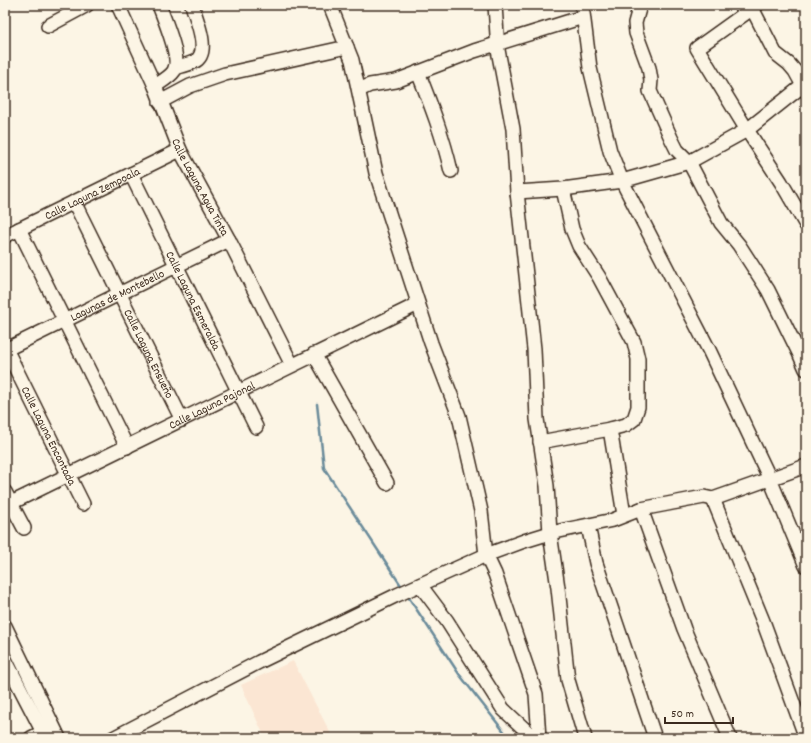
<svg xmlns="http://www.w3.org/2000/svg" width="811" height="743" font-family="Dekko,sans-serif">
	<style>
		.built { fill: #fbe6d3 }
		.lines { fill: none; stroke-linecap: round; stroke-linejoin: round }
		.stream { stroke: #6b8b9a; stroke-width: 2.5 }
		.minor-casing { stroke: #3b2a1e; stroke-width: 16 }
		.minor { stroke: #fcf5e5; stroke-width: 13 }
		.labels { text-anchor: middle; stroke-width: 3.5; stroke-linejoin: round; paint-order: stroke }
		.street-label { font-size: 12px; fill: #3b2a1e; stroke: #fcf5e5 }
	</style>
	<rect width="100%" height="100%" fill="#fcf5e5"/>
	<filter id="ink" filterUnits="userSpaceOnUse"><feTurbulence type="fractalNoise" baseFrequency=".025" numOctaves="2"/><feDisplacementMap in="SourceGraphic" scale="8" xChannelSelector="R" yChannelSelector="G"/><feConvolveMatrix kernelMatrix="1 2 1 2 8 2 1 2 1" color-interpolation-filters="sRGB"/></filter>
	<g filter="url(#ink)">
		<!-- built -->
		<path class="built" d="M293 661 333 738H265L241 685Z"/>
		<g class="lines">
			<!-- stream -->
			<path class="stream" d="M317 404 324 468 402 587
				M407 595 459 674 509 738"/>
			<defs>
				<g id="minor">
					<path id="s1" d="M118 5 155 86 180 150 229 240 292 365"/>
					<path d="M330 5 352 60 376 173 431 343 459 416 481 511 486 555 495 574 536 694 539 738"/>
					<path d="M495 5 498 50 513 129 517 192 534 349 537 419 547 486 550 533 558 588 568 680 585 738"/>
					<path d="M582 5 590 68 610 151 622 181 709 350 770 479 806 566"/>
					<path d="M640 5 635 23 636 33 649 68 651 80 650 91 671 138 677 150 689 162 721 223 739 245 768 290 799 353 806 369"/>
					<path d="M757 5 697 48 747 130 781 182 806 225"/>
					<path d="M752 8 775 53 789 64 795 71 806 91"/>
					<path d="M48 26 87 5"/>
					<path d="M175 68C181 66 195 63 198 59 209 48 196 18 192 5"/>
					<path d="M418 72C431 105 443 136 451 171"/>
					<path d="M155 86C161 82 170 77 174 71 182 59 164 19 159 5"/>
					<path d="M359 90 370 85 396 81 474 51 583 17"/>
					<path d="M160 102 190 86 225 74 347 47"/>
					<path id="s2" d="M131 174 256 427"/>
					<path d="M517 192 563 189 622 181 689 162 747 130 806 83"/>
					<path id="s3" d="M74 202 182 420"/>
					<path d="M19 229 127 447"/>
					<path id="s4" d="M5 236 180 150"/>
					<path id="s5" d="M5 347 83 504"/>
					<path id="s6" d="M5 350 229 240"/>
					<path d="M314 354 387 483"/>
					<path d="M610 429 624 515"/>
					<path d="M540 442 610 429 626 425 634 419 638 407V359L634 342 599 277 579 246 572 229 563 189"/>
					<path d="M5 492 24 528"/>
					<path d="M713 499 763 621 806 738"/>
					<path id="s7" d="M5 506 418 304"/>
					<path d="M641 509 684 629 730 738"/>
					<path d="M588 526 596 563 655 738"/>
					<path d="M420 585 447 621 503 709 534 738"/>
					<path d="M5 626 59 738"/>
					<path d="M5 659 46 738"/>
					<path d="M31 738 43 732"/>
					<path d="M113 738 259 662 397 595 486 555 524 541 550 533 613 520 641 509 704 497 713 499 806 466"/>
				</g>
			</defs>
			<!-- minor casing -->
			<use href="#minor" class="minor-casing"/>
			<!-- minor -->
			<use href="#minor" class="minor"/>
		</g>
	</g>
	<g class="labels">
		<!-- street labels -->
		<g class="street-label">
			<text dy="4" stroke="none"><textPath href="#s1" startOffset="200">Calle Laguna Agua Tinta</textPath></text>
			<text dy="4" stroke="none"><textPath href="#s4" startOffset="97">Calle Laguna Zempoala</textPath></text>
			<text dy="4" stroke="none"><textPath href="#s6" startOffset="125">Lagunas de Montebello</textPath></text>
			<text dy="4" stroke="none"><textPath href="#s2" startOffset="141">Calle Laguna Esmeralda</textPath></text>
			<text dy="4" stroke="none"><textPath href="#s3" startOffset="169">Calle Laguna Ensueño</textPath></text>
			<text dy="4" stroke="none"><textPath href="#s7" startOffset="230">Calle Laguna Pajonal</textPath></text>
			<text dy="4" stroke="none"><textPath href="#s5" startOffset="99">Calle Laguna Encantada</textPath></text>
		</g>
	</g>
	<!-- margin -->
	<rect width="811" height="743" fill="none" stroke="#fcf5e5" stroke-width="20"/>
	<rect x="10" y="10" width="791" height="723" fill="none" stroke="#3b2a1e" stroke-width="1.5" filter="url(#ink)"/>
	<!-- scale -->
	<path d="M665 717v6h68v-6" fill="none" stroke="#3b2a1e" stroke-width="2"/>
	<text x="671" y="717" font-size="12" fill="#3b2a1e" stroke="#fcf5e5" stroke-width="3" paint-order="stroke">50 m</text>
</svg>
